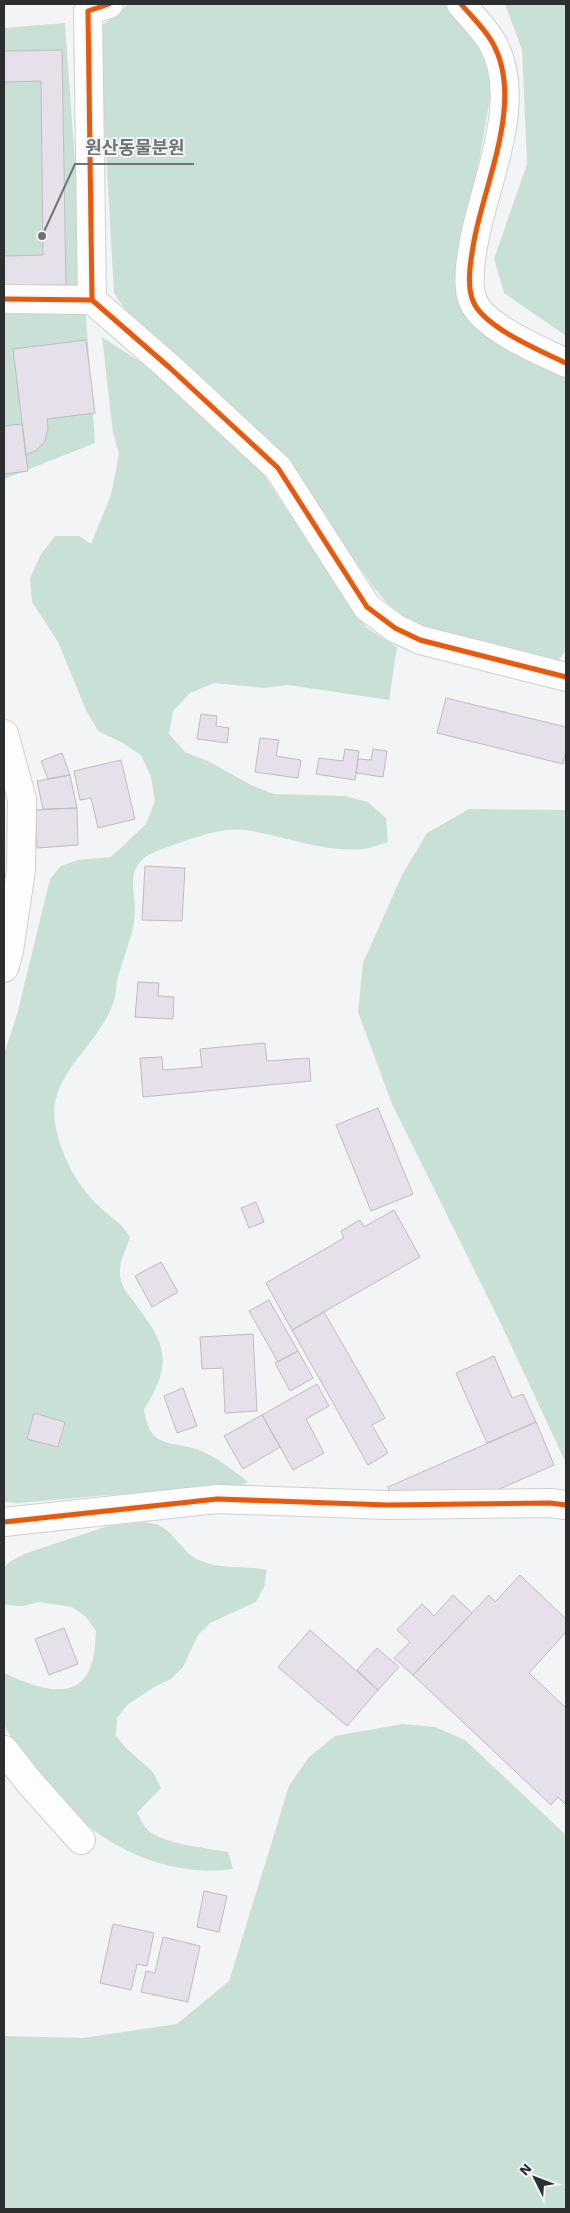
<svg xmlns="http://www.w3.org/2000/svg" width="570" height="2213" font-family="'Work Sans','Noto Sans KR',sans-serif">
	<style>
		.green { fill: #c9e0d6 }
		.building { fill: #e5e0ea; stroke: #bdbdbe }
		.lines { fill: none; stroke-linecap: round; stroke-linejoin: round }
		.minor-casing { stroke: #cecfd0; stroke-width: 30 }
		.minor { stroke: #fdfdfe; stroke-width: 28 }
		.cycleway-casing { stroke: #f2f4f6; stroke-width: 8 }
		.cycleway { stroke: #e8590c; stroke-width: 5 }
		.leader { fill: none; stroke: #727374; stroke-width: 2 }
		.callout-dot { fill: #727374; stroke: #f2f4f6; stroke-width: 2 }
		.callout-label { font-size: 18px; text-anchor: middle; font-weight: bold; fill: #727374; stroke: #f2f4f6; stroke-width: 4; stroke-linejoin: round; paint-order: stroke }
	</style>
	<rect width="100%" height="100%" fill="#f3f4f5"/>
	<!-- green -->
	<path class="green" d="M129 4H447C471 32 483 44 493 81L462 258V308L481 333 502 347 543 366 566 379V650L559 660 538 664 412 627 393 610 374 588 294 474 275 453 124 308 114 293 99 28Z
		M505 4H566V336L504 293 494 259 527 164 522 50Z
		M65 23 95 443 4 479V28Z
		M102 337 159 374 264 475 349 605 367 628 397 647 389 700 288 685 264 688 214 683 190 693 173 711 169 734 185 752 208 761 251 785 274 794 345 796 368 802 386 818 388 842C380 845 371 848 363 849 322 853 284 835 244 830 221 827 191 839 170 846 163 849 149 853 143 859 126 875 136 893 135 912 134 936 122 958 117 982 116 988 116 994 114 1000 102 1044 47 1073 55 1123 61 1157 78 1188 104 1211 116 1221 121 1223 130 1237 127 1247 120 1260 120 1270 119 1283 126 1292 134 1302 166 1344 174 1362 144 1409 150 1454 176 1438 206 1453 221 1461 235 1471 248 1482L232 1490 109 1495 19 1503 4 1502V1054L18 1011 50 879 61 866 78 860 111 857 146 824 155 801 151 777 141 755 121 742 98 731 86 710 58 642 32 602 30 578 40 556 55 536H79L91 544 111 495 119 454 113 433Z
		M469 809 566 810V1463L501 1324 392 1104 358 1012 363 963 402 875 427 833Z
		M143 1522C149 1523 157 1523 162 1527 177 1536 183 1553 199 1560 219 1570 245 1565 267 1570L264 1587 256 1602 210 1623 198 1635 183 1667 171 1679 156 1686 127 1705 117 1718 116 1736 127 1749 153 1772 161 1788 137 1813C140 1817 142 1823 145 1827 157 1844 208 1848 228 1852L233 1869C147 1881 68 1825 24 1755 18 1746 7 1733 4 1723 1 1713 4 1685 4 1673 32 1685 76 1706 91 1666 95 1655 95 1642 96 1631L86 1617 72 1607 39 1602 23 1606 6 1605 4 1603V1569L9 1562 24 1554 108 1526Z
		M402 1724 435 1727 465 1740 566 1835V2209H4V2036L83 2038 177 2024 229 1981 289 1786 309 1757 335 1736Z"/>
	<!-- building -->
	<path class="building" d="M62 50 66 285 4 286V256L43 255 41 81 4 82V51Z
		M86 340 95 413 47 419 48 428 45 441 37 450 26 455 13 349Z
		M22 424 28 471 4 474V426Z
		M446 698 566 727V750L563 764 437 733Z
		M201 714 217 716 216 726 229 728 227 743 197 739Z
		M260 738 279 740 276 756 301 760 298 778 255 772Z
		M345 749 359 751 355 780 316 774 319 758 343 761Z
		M373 749 387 751 383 777 356 773 358 759 371 760Z
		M62 753 70 775 48 779 41 761Z
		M121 760 135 819 98 828 91 798 80 800 74 771Z
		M70 775 77 808 43 809 37 781Z
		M77 808 78 845 37 848 35 810Z
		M145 866 185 868 182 921 142 920Z
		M138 982 159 983 158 996 174 997 173 1019 135 1017Z
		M265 1043 267 1061 309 1058 311 1081 143 1097 140 1058 162 1057 163 1070 202 1067 200 1049Z
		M378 1108 413 1194 371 1211 336 1125Z
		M256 1202 264 1222 249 1228 241 1208Z
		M394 1210 420 1257 292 1330 266 1283 344 1238 341 1231 360 1220 364 1227Z
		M161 1262 178 1292 152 1307 135 1276Z
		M269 1300 298 1351 278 1362 249 1311Z
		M324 1312 385 1418 372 1425 388 1453 368 1465 292 1330Z
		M253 1334 257 1411 225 1413 223 1368 202 1369 200 1337Z
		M298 1351 313 1378 290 1391 275 1363Z
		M494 1356 512 1398 523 1394 536 1422 487 1443 456 1373Z
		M317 1384 329 1406 306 1419 324 1453 293 1470 262 1415Z
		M183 1388 197 1426 177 1433 164 1396Z
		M34 1413 65 1422 58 1447 27 1439Z
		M262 1415 280 1447 243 1469 224 1436Z
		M536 1422 554 1465 495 1491 391 1496 388 1487Z
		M520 1575 566 1619V1632L529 1673 566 1708V1805L558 1797 551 1805 413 1675 489 1595 495 1602Z
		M453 1595 472 1613 413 1675 394 1658 410 1642 397 1630 422 1604 434 1616Z
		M64 1628 78 1664 49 1675 35 1639Z
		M310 1630 378 1690 347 1726 278 1667Z
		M377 1648 399 1667 378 1690 357 1670Z
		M204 1891 227 1896 219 1932 197 1927Z
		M113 1924 154 1933 147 1966 137 1964 131 1990 100 1983Z
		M163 1937 200 1946 188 2002 141 1992 146 1971 155 1973Z"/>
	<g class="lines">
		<defs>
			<path id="minor" d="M461 4C471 16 484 28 492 42 525 99 485 181 474 241 471 258 466 285 473 301 483 327 541 351 566 363
				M4 299 92 300 170 368 278 468 367 607 395 628 420 640 566 677
				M92 300 88 11 109 4
				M4 734 22 799 21 870 9 951 4 968
				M4 1522 217 1499 387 1505 550 1503 566 1505
				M4 1750 30 1783 81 1840"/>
		</defs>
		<!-- minor casing -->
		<use href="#minor" class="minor-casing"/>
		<!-- minor -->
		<use href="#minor" class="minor"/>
		<defs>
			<path id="cycleway" d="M461 4C471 16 484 28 492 42 525 99 485 181 474 241 471 258 466 285 473 301 483 327 541 351 566 363
				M4 299 92 300 170 368 278 468 367 607 395 628 420 640 566 677
				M92 300 88 11 109 4
				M4 1522 217 1499 387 1505 550 1503 566 1505"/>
		</defs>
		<!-- cycleway casing -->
		<use href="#cycleway" class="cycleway-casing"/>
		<!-- cycleway -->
		<use href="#cycleway" class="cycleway"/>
	</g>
	<!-- callouts -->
	<path class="leader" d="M42 236L75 164H194"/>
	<circle class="callout-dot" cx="42" cy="236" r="5"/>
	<g class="callout-label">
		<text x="135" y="154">원산동물분원</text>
	</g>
	<!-- border -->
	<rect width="570" height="2213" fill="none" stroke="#2d2e2f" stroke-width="10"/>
	<!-- north arrow -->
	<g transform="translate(535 2178) rotate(312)" stroke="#f2f4f6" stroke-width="4" paint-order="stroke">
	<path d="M0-4L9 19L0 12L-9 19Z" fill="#2d2e2f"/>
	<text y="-8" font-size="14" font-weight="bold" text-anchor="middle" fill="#2d2e2f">N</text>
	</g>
</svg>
